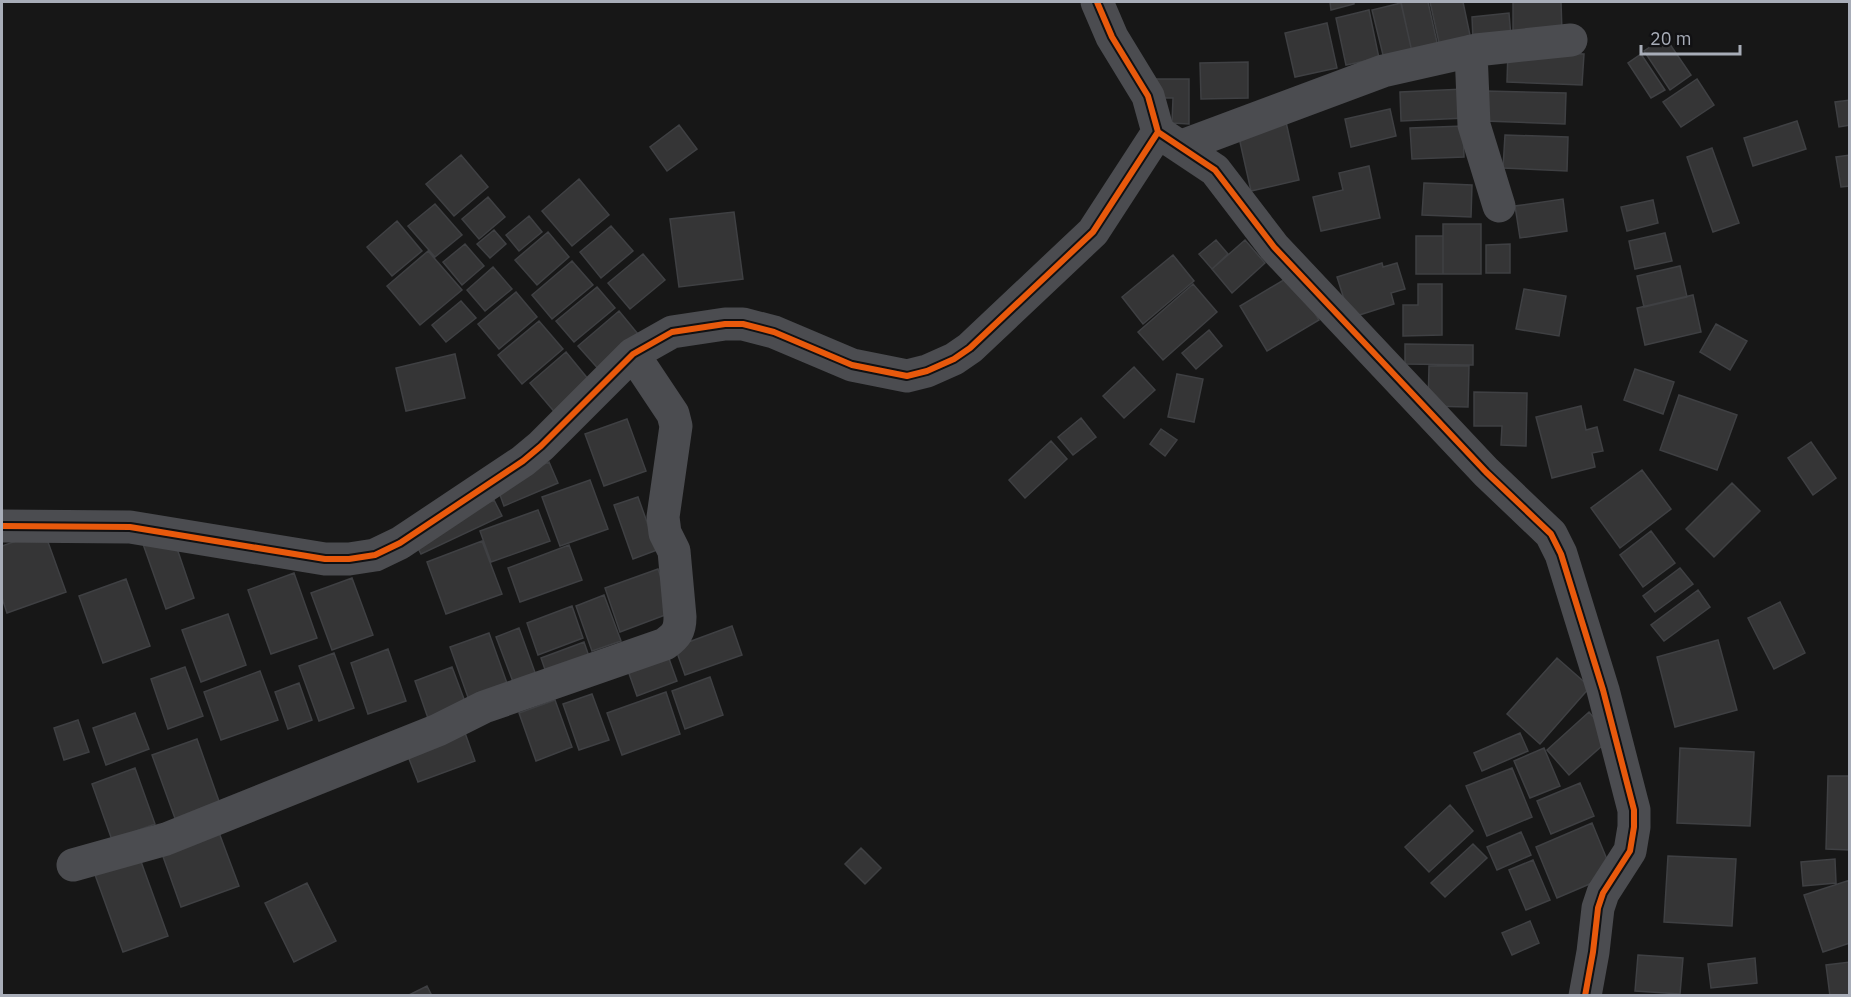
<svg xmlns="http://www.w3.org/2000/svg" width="1851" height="997" font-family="'IBM Plex Sans',sans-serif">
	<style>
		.building { fill: #353536; stroke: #3f4043; stroke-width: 1.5 }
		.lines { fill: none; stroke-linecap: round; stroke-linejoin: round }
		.minor { stroke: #4b4c50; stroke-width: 33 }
		.cycleway-casing { stroke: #111113; stroke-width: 10 }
		.cycleway { stroke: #e8590c; stroke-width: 6 }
	</style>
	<rect width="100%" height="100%" fill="#171717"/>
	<!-- building -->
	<path class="building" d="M1330 2H1354V4L1331 10Z
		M1401 2H1428L1438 47 1412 52Z
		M1430 2H1463L1471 40 1440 47Z
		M1513 2H1561L1562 32 1513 33Z
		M1401 3 1412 52 1384 59 1372 10Z
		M1369 10 1379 58 1346 65 1336 18Z
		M1509 13 1511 37 1473 40 1472 17Z
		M1327 23 1337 68 1295 77 1285 33Z
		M1665 37 1691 75 1670 90 1644 51Z
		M1508 51 1584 54 1582 85 1507 82Z
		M1641 54 1665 90 1651 98 1628 63Z
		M1248 62V98L1201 99 1200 63Z
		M1154 79H1189V124L1172 123 1173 98H1154Z
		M1697 79 1714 105 1681 127 1663 102Z
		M1464 89 1466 118 1401 121 1400 92Z
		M1486 91 1566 93 1565 124 1485 121Z
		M1850 100V125L1839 127 1835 102Z
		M1390 109 1396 136 1351 147 1345 119Z
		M1797 121 1806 149 1753 166 1744 138Z
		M1286 122 1299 180 1251 191 1238 133Z
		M679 125 697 149 667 171 650 147Z
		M1463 126 1464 157 1412 159 1410 128Z
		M1505 135 1568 137 1567 171 1503 168Z
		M1712 148 1739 223 1713 232 1687 157Z
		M461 155 488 187 454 216 426 184Z
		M1850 155V186L1841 187 1836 157Z
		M1369 166 1380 218 1321 231 1313 197 1343 190 1339 173Z
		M579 179 609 215 572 246 542 211Z
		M1424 183 1472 185 1471 217 1422 215Z
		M488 197 505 217 479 239 462 219Z
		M1563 199 1567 231 1520 238 1515 206Z
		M1653 200 1658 223 1627 231 1621 207Z
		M435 204 462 235 435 257 408 226Z
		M734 212 743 279 679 287 670 219Z
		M529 216 542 232 519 251 506 235Z
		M397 221 422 251 392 276 367 247Z
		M1443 224H1481V274H1443Z
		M611 226 633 251 601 278 580 252Z
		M494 230 506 244 490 258 477 244Z
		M548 232 569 257 537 285 515 260Z
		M1665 233 1672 261 1635 269 1629 241Z
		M1416 236H1443V274H1416Z
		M1216 240 1228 254 1212 269 1199 254Z
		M1245 240 1265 263 1232 293 1212 269Z
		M465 244 484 266 462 285 443 262Z
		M1510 244V273H1486V245Z
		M428 251 462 290 420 325 387 286Z
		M643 254 665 280 630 309 608 283Z
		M1173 255 1194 281 1143 324 1122 297Z
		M572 261 593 285 552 319 532 295Z
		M1382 263 1383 267 1397 263 1405 289 1391 293 1394 304 1350 318 1337 277Z
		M1680 266 1687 297 1644 307 1637 276Z
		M493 267 512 289 485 311 467 290Z
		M1292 275 1319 320 1267 351 1240 306Z
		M1193 284 1217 312 1163 360 1138 332Z
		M1418 284H1442V335L1403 336V305H1418Z
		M597 287 615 308 574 342 556 321Z
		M1524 289 1566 296 1559 336 1516 329Z
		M516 292 537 317 499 349 478 324Z
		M1693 295 1701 332 1645 345 1637 308Z
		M461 301 476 318 446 342 432 325Z
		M619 311 642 339 602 373 578 346Z
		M539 321 563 349 522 384 498 355Z
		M1716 324 1747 341 1730 370 1700 352Z
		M1209 330 1222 346 1196 369 1182 353Z
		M1405 344 1473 345V365L1405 364Z
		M566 352 593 385 557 415 530 383Z
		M455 354 465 398 406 411 396 368Z
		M1429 366H1469L1468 407 1428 406Z
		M1134 367 1155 390 1124 418 1103 396Z
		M1635 369 1674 382 1663 414 1624 400Z
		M1177 374 1203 379 1194 422 1168 417Z
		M1474 392 1527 393 1526 446 1501 445 1502 426H1474Z
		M1679 395 1737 415 1717 470 1660 450Z
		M1581 406 1586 430 1597 427 1603 451 1592 453 1595 467 1552 478 1536 417Z
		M1081 418 1096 437 1073 455 1058 437Z
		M627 419 646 471 604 486 585 434Z
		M1161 429 1177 440 1165 456 1150 444Z
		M1051 441 1067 459 1025 498 1009 480Z
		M1811 442 1836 478 1813 495 1788 458Z
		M549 462 558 483 504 506 496 484Z
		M1642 470 1671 509 1620 548 1591 508Z
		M590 480 608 529 560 546 542 497Z
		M1732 483 1760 511 1714 557 1686 529Z
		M638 497 657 550 633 559 614 505Z
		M494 500 502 516 421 554 413 538Z
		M538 510 550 541 491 562 480 531Z
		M44 531 66 592 7 613 2 598V546Z
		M1651 531 1675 563 1643 587 1620 555Z
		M172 534 194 598 166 609 143 544Z
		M482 541 502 594 446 614 427 562Z
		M569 545 582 580 520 602 508 568Z
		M1680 568 1693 584 1655 612 1643 596Z
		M658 569 673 612 620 632 605 588Z
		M294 573 317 638 271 654 248 590Z
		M352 578 373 635 332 650 311 593Z
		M126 579 150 646 103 663 79 596Z
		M1698 590 1710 607 1664 641 1651 625Z
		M604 595 621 641 592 651 576 606Z
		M1780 602 1805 653 1774 669 1748 618Z
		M572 606 583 638 538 655 527 623Z
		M228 614 246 665 201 682 182 630Z
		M732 626 742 655 685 675 675 647Z
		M519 628 537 678 515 687 496 637Z
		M489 633 508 686 469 700 450 647Z
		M1718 640 1737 710 1675 727 1657 657Z
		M584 642 592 665 549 681 541 658Z
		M388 649 406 701 368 714 351 663Z
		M334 653 354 708 319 721 299 666Z
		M667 653 677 681 637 696 627 668Z
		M1557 658 1590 687 1540 744 1507 714Z
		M185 667 203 716 168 729 151 679Z
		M452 667 467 707 429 721 415 681Z
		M260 671 278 720 221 740 204 692Z
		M710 677 723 715 685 729 672 691Z
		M299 683 312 720 288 729 275 692Z
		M666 692 680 734 622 755 607 713Z
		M592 694 609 740 579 750 563 704Z
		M555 700 572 747 536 761 519 713Z
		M1589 712 1611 738 1569 775 1547 750Z
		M135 713 149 749 106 765 93 728Z
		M78 720 89 752 64 760 54 728Z
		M464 730 475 761 418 782 406 751Z
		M1520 733 1528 751 1482 771 1474 753Z
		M197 739 220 804 176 821 152 755Z
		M1544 748 1560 786 1530 798 1514 761Z
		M1680 748 1754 752 1750 826 1677 823Z
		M135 768 155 824 112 840 92 784Z
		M1512 768 1532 817 1487 836 1466 786Z
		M1828 776H1850V850L1826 849Z
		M1580 783 1594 816 1551 834 1537 801Z
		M1450 805 1473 831 1429 872 1405 847Z
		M1592 823 1613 874 1557 898 1536 847Z
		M218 830 239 886 181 907 161 851Z
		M1521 832 1531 855 1497 870 1487 847Z
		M1473 844 1487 858 1445 897 1431 883Z
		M861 848 881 868 865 884 845 864Z
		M139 856 168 936 123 952 94 872Z
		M1668 856 1736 859 1732 926 1664 922Z
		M1835 859 1836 883 1803 886 1801 862Z
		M1533 860 1550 900 1526 910 1509 870Z
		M1850 880V943L1823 952 1804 895Z
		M307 883 336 941 294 962 265 903Z
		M1530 921 1539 943 1512 955 1502 933Z
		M1638 955 1683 958 1680 994 1635 991Z
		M1755 958 1757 983 1711 988 1708 964Z
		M1850 962V996H1830L1826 965Z
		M427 986 432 996H407Z"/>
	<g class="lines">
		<!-- minor -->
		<path class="minor" d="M1097 2 1112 37 1148 96 1158 132 1215 170 1274 247 1486 472 1551 534 1561 554 1603 690 1634 810V827L1630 851 1603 893 1598 908 1593 952 1585 996
			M1471 51 1474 125 1499 206
			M1182 146 1383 71 1476 50 1571 40
			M2 526 130 527 325 559H349L375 555 400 543 523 461 541 446 633 354 672 332 725 324H743L774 332 852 365 907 376 927 371 954 359 970 348 1093 232 1158 132
			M73 865 166 839 438 730 484 707 665 644C676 636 680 631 680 617L674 551 665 533 663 517 676 426 673 414 633 354"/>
		<defs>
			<path id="cycleway" d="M1097 2 1112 37 1148 96 1158 132 1215 170 1274 247 1486 472 1551 534 1561 554 1603 690 1634 810V827L1630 851 1603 893 1598 908 1593 952 1585 996
				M2 526 130 527 325 559H349L375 555 400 543 523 461 541 446 633 354 672 332 725 324H743L774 332 852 365 907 376 927 371 954 359 970 348 1093 232 1158 132"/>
		</defs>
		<!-- cycleway casing -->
		<use href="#cycleway" class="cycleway-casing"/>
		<!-- cycleway -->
		<use href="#cycleway" class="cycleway"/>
	</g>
	<!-- border -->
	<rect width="1851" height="997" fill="none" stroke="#a8adb8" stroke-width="6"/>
	<!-- scale -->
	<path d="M1641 45v9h99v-9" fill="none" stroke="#a8adb8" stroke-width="3"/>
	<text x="1650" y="45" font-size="18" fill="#a8adb8" stroke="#111113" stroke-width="4.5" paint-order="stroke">20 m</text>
</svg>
